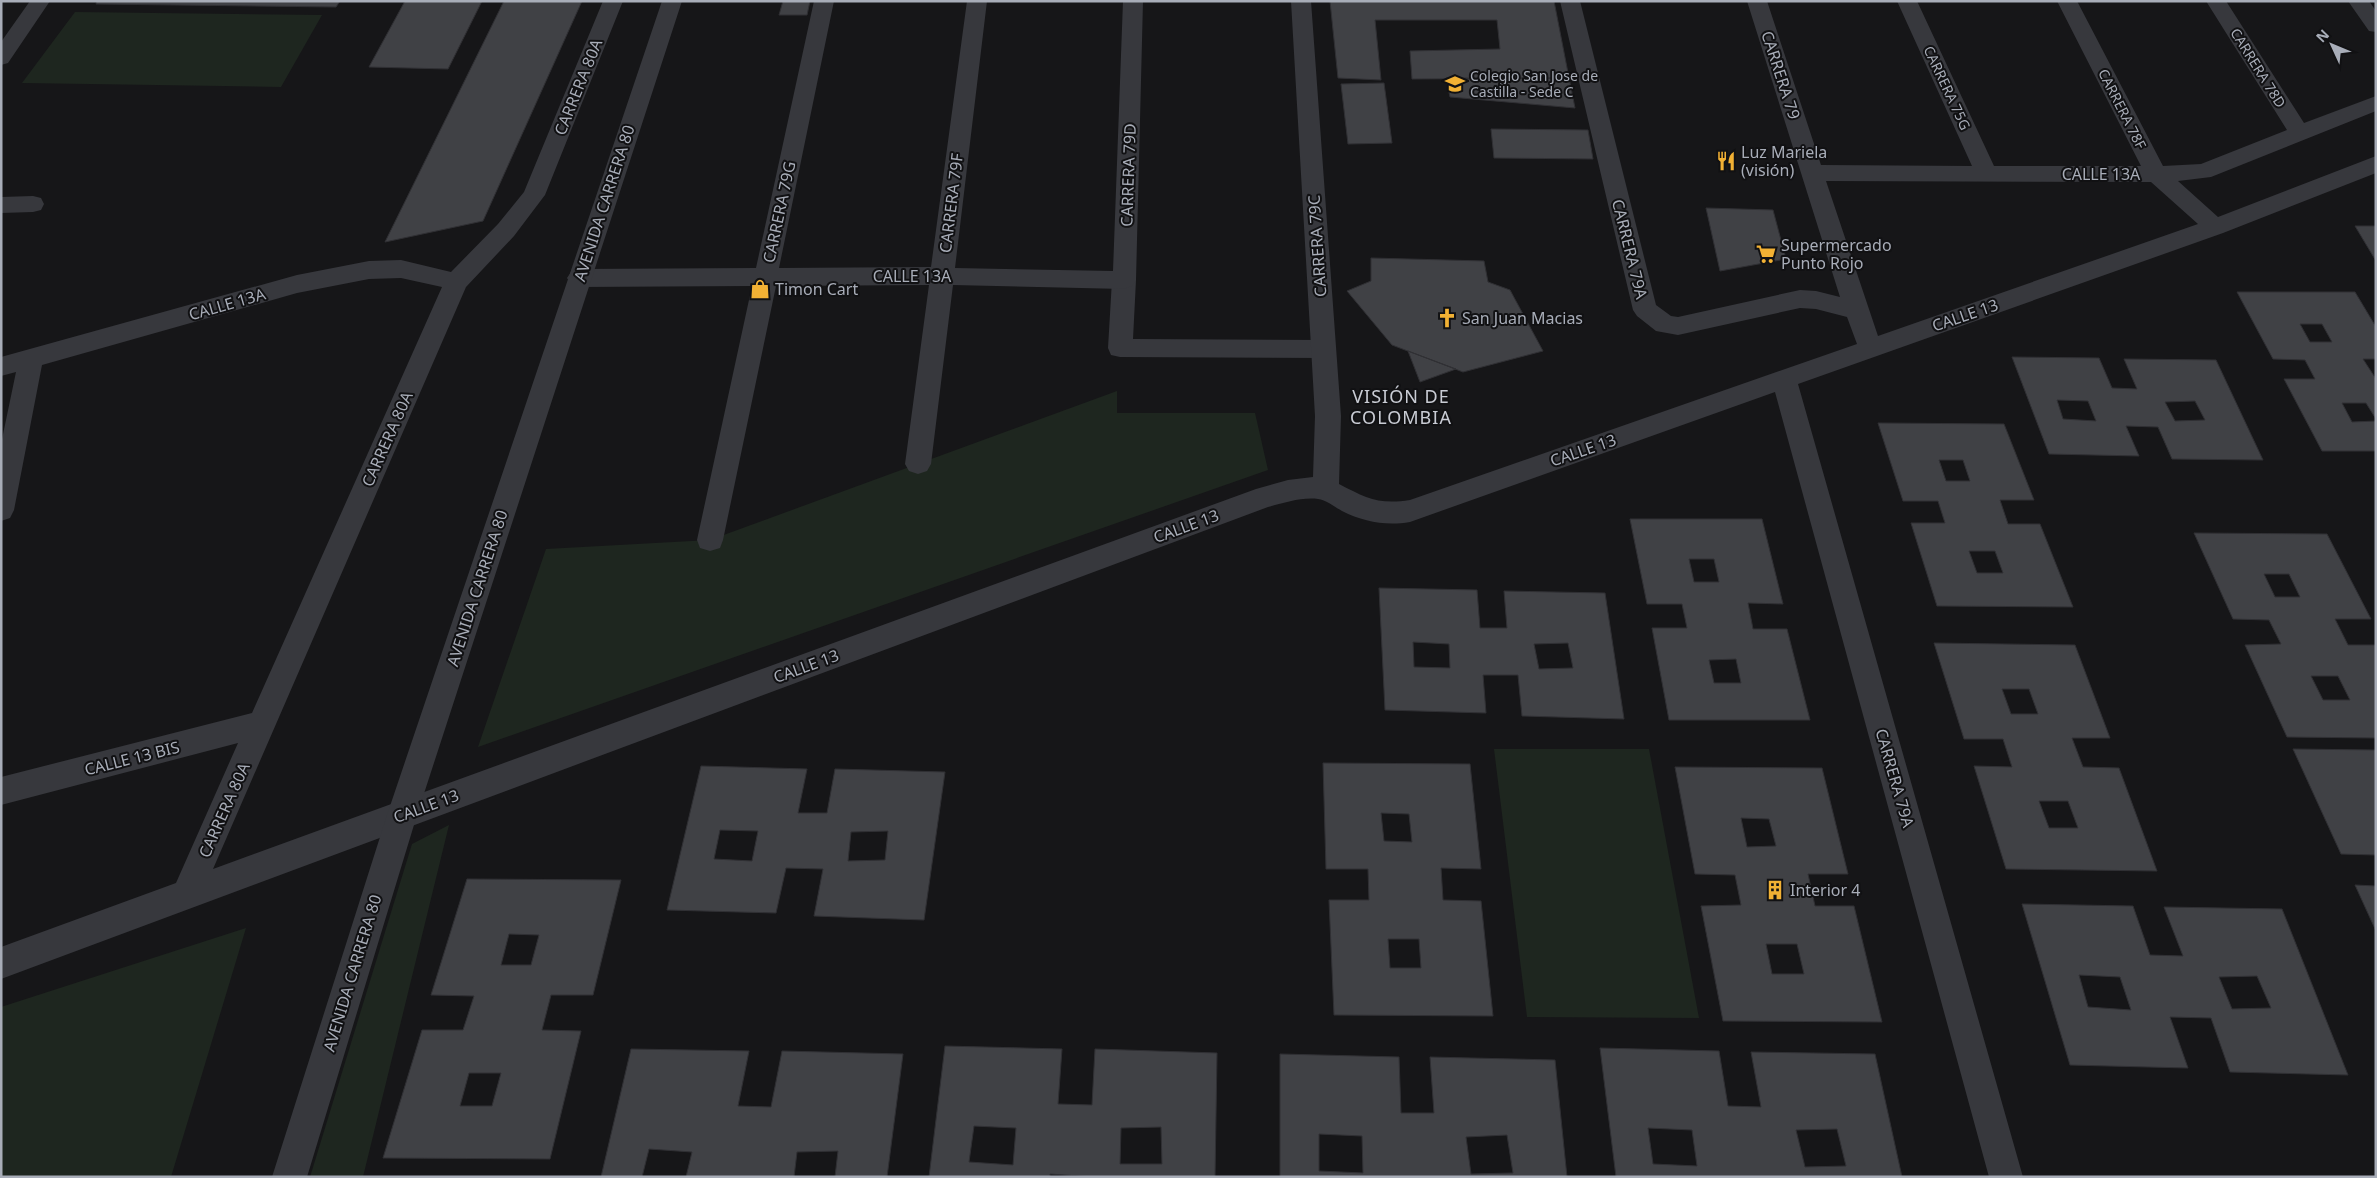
<svg xmlns="http://www.w3.org/2000/svg" width="2377" height="1178" font-family="'Noto Sans',sans-serif">
	<style>
		.green { fill: #1e261f }
		.building { fill: #404145; stroke: #303034; fill-rule: evenodd }
		.lines { fill: none; stroke-linecap: round; stroke-linejoin: round }
		.service { fill: #37383d; fill-rule: evenodd }
		.minor { fill: #37383d; fill-rule: evenodd }
		.tertiary { fill: #37383d; fill-rule: evenodd }
		.labels { text-anchor: middle; stroke-width: 4; stroke-linejoin: round; paint-order: stroke }
		.far-street-label { font-size: 14px; fill: #a8adb8; stroke: #111113 }
		.far-poi-label { font-size: 14px; fill: #a8adb8; stroke: #111113; text-anchor: start }
		.street-label { font-size: 16px; fill: #a8adb8; stroke: #111113 }
		.poi-label { font-size: 16px; fill: #a8adb8; stroke: #111113; text-anchor: start }
		.neighbourhood-label { font-size: 18px; letter-spacing: 1px; fill: #c9ccd4; stroke: #111113 }
	</style>
	<rect width="100%" height="100%" fill="#161618"/>
	<!-- green -->
	<path class="green" d="M75 12 322 15 281 87 22 83Z
		M1117 391V413H1255L1268 470 478 747 546 549 710 540Z
		M1494 749H1649L1699 1018 1527 1017Z
		M449 825 363 1177H310L412 844Z
		M246 928 171 1177H1V1007Z"/>
	<!-- building -->
	<path class="building" d="M97 1H340L336 7 96 4Z
		M405 1H482L448 69 369 67Z
		M504 1H582L483 221 385 242Z
		M783 1H810L807 15H779Z
		M1330 1H1554L1569 78 1412 79 1410 51 1500 49 1497 20H1375L1381 80 1338 78Z
		M1446 78H1569L1575 108 1450 97Z
		M1384 83 1392 143 1348 144 1341 84Z
		M1491 129 1588 130 1593 159 1494 158Z
		M1706 208 1773 210 1786 259 1720 271Z
		M2355 226H2376V261Z
		M1371 258 1484 261 1488 282 1510 290 1543 351 1463 372 1392 345 1347 291 1371 281Z
		M2237 292H2355L2376 327V359H2363L2376 379V419L2366 403H2342L2352 422 2376 421V451H2322L2284 379H2315L2305 360 2273 359ZM2300 324H2322L2332 342H2310Z
		M1408 351 1456 369 1420 382Z
		M2012 357 2099 358 2112 388 2137 389 2124 359 2216 360 2263 460 2172 459 2158 427 2126 426 2139 456 2049 454ZM2057 400 2088 401 2096 421 2063 419ZM2195 401 2205 420 2175 421 2165 402Z
		M1878 423 2004 424 2034 500H2000L2008 524H2040L2073 607 1937 606 1911 523H1945L1938 501H1903ZM1939 460H1963L1970 481H1946ZM1969 551H1995L2003 573H1977Z
		M1630 519H1762L1783 604 1748 603 1753 629H1787L1810 720H1669L1652 628H1687L1682 604H1647ZM1689 559H1714L1719 582H1694ZM1736 659 1741 683H1714L1709 660Z
		M2194 533 2327 534 2371 619H2335L2348 645H2376V738L2287 737 2245 645 2281 644 2269 620 2233 619ZM2264 574H2289L2300 597H2275ZM2311 676H2338L2350 700H2323Z
		M1379 588 1477 590 1480 628H1507L1504 591 1605 593 1624 719 1522 716 1518 675H1483L1486 713 1385 710ZM1413 642 1449 644 1450 668 1414 667ZM1568 643 1573 668 1539 669 1534 644Z
		M1934 643 2075 645 2110 738H2072L2083 767 2119 768 2157 871 2006 869 1974 766 2012 767 2003 739H1964ZM2002 689H2029L2038 714H2011ZM2039 801H2068L2078 828H2049Z
		M2293 749 2376 750V855L2341 854Z
		M1323 763 1470 764 1481 869 1441 868 1443 900 1481 901 1493 1016 1334 1015 1329 900H1369L1368 869H1326ZM1381 813 1409 814 1412 842 1384 841ZM1388 939H1419L1421 968H1390Z
		M701 766 807 769 798 813H827L835 769 945 772 924 920 814 916 823 869 786 868 776 913 667 910ZM720 830 758 831 752 861 714 859ZM888 831 885 860 848 861 851 832Z
		M1675 767 1822 768 1848 874H1808L1815 906H1854L1882 1022 1723 1021 1701 906 1741 905 1735 875 1695 874ZM1741 818 1769 819 1776 846 1747 847ZM1766 944H1797L1804 974H1772Z
		M467 879 621 880 593 995H551L542 1030 581 1031 550 1159 383 1158 422 1030H463L474 996 431 995ZM509 934 539 935 531 965H501ZM469 1073H501L492 1106H460Z
		M2355 885 2376 886V931Z
		M2022 904 2133 906 2150 955 2183 956 2164 907 2282 909 2348 1075 2230 1072 2211 1018 2170 1017 2188 1068 2070 1065ZM2079 975 2120 977 2131 1010 2088 1007ZM2257 976 2271 1008 2232 1009 2219 977Z
		M945 1046 1062 1049 1058 1104 1092 1105 1095 1049 1217 1053 1215 1177H1093L1050 1174V1177H929ZM974 1126 1016 1128 1013 1165 969 1162ZM1161 1127 1162 1164H1120L1121 1128Z
		M1600 1048 1719 1051 1728 1106 1761 1107 1751 1052 1875 1054 1902 1177H1616ZM1648 1128 1692 1130 1697 1166 1653 1164ZM1837 1129 1846 1166 1805 1167 1796 1130Z
		M631 1049 749 1051 738 1106 771 1107 782 1051 903 1054 887 1177H835L838 1151 797 1152 794 1177H686L692 1152 649 1149 642 1177H601Z
		M1280 1054 1399 1057 1401 1113H1434L1430 1057 1555 1060 1567 1177H1280ZM1319 1134 1362 1136 1363 1173 1319 1171ZM1507 1135 1513 1173 1471 1174 1466 1137Z"/>
	<g class="lines">
		<!-- service -->
		<path class="service" d="M33 196 41 198 44 204 41 210 33 212 1 213V197Z
			M1124 271 1132 274 1136 280 1133 339 1324 340 1333 342 1336 349 1333 356 1324 358 1120 357 1111 355 1108 348 1112 280 1116 274Z"/>
		<!-- minor -->
		<path class="minor" d="M30 1H50L8 63 1 65V42Z
			M603 1H623L545 195 514 236 466 287 213 869 1256 489 1288 480 1313 477 1315 416 1291 1H1311L1341 416 1339 484C1366 498 1379 505 1410 500L1857 344 1847 317 1816 309 1800 308 1678 335 1656 331 1637 316 1633 310 1560 1H1580L1656 305 1671 316 1678 317 1800 290 1816 291 1840 297 1747 1H1767L1821 165 1972 166 1897 1H1917L1994 166H2141L2057 1H2077L2163 166 2201 164 2287 130 2206 1H2226L2304 123 2376 96V111L2211 177 2178 181 2218 217 2376 156V173L2223 233 1798 384 2023 1177H1989L1775 392 1410 522C1386 526 1364 522 1342 511 1335 507 1326 500 1318 499 1301 497 1284 503 1268 507L1 979V947L176 883 238 743 1 805V777L252 713 442 287 401 278 369 279 297 293 42 365 14 510 10 518 1 521V444L16 372 1 376V357L297 275 369 261 401 260 451 272 498 224 524 192ZM1826 181 2151 182 2198 224 1878 336Z
			M814 1H834L779 268 931 267 967 1H987L955 268 1113 271 1123 1H1143L1136 280 1132 286 1124 289 953 285 931 464 927 471 918 474 909 471 905 464 929 285 776 286 723 540 720 548 710 551 700 548 697 540 752 286 579 287 571 284 567 278 571 272 579 269 756 268Z
			M2348 1H2369L2376 11V32L2369 31Z"/>
		<!-- tertiary -->
		<path class="tertiary" d="M662 1H682L417 815 307 1177H272L387 815Z"/>
	</g>
	<!-- icons -->
	<defs>
		<symbol id="school-bare" viewBox="-9 -9 18 18"><path d="M0-5L7-2L0 1L-7-2ZM-4 1L0 2.5L4 1V4Q0 6-4 4Z" fill="#f2b134" stroke="#111113" stroke-width="2.5" paint-order="stroke"/></symbol>
		<symbol id="restaurant-bare" viewBox="-9 -9 18 18"><path d="M-5-6h1v4h1v-4h1v4h1v-4h1v5L-1.5 .5V6h-2V.5L-5-1ZM5-6V6H3V1.5H1.5Q1.5-4 5-6Z" fill="#f2b134" stroke="#111113" stroke-width="2.5" paint-order="stroke"/></symbol>
		<symbol id="supermarket-bare" viewBox="-9 -9 18 18"><path d="M-6-5.5h2.5l.6 2H6L4.5 2H-2.5L-4.4-4H-6ZM-1.5 3.2a1.3 1.3 0 1 0 .1 0ZM3 3.2a1.3 1.3 0 1 0 .1 0Z" fill="#f2b134" stroke="#111113" stroke-width="2.5" paint-order="stroke"/></symbol>
		<symbol id="shop-bare" viewBox="-9 -9 18 18"><path d="M-5-2.5h2.3a2.7 3.5 0 0 1 5.4 0H5L5.5 6h-11ZM-1.5-2.5h3a1.5 2.3 0 0 0-3 0Z" fill="#f2b134" stroke="#111113" stroke-width="2.5" paint-order="stroke"/></symbol>
		<symbol id="church-bare" viewBox="-9 -9 18 18"><path d="M-1.2-6h2.4v3.5h3.3v2.4h-3.3V6h-2.4V-.1h-3.3v-2.4h3.3Z" fill="#f2b134" stroke="#111113" stroke-width="2.5" paint-order="stroke"/></symbol>
		<symbol id="building-bare" viewBox="-9 -9 18 18"><path d="M-4-6H4V6H1V3H-1V6H-4ZM-2.5-4.3h1.7v1.8h-1.7ZM.8-4.3h1.7v1.8H.8ZM-2.5-1h1.7V.8h-1.7ZM.8-1h1.7V.8H.8Z" fill="#f2b134" stroke="#111113" stroke-width="2.5" paint-order="stroke"/></symbol>
	</defs>
	<g fill-rule="evenodd">
		<use href="#school-bare" x="1441" y="70" width="28" height="28"/>
		<use href="#restaurant-bare" x="1712" y="147" width="28" height="28"/>
		<use href="#supermarket-bare" x="1752" y="240" width="28" height="28"/>
		<use href="#shop-bare" x="746" y="275" width="28" height="28"/>
		<use href="#church-bare" x="1433" y="304" width="28" height="28"/>
		<use href="#building-bare" x="1761" y="876" width="28" height="28"/>
	</g>
	<g class="labels">
		<!-- far-street labels -->
		<g class="far-street-label">
			<text transform="translate(2258 68) rotate(58)" y="5">CARRERA 78D</text>
			<text transform="translate(1947 88) rotate(65)" y="5">CARRERA 75G</text>
			<text transform="translate(2122 109) rotate(63)" y="5">CARRERA 78F</text>
		</g>
		<!-- far-poi labels -->
		<g class="far-poi-label">
			<text x="1470" y="81">Colegio San Jose de<tspan x="1470" dy="16">Castilla - Sede C</tspan></text>
		</g>
		<!-- street labels -->
		<g class="street-label">
			<text transform="translate(1781 75) rotate(72)" y="6">CARRERA 79</text>
			<text transform="translate(578 87) rotate(-68)" y="6">CARRERA 80A</text>
			<text x="2101" y="180">CALLE 13A</text>
			<text transform="translate(1128 175) rotate(-88)" y="6">CARRERA 79D</text>
			<text transform="translate(604 203) rotate(-72)" y="6">AVENIDA CARRERA 80</text>
			<text transform="translate(951 203) rotate(-83)" y="6">CARRERA 79F</text>
			<text transform="translate(779 212) rotate(-78)" y="6">CARRERA 79G</text>
			<text transform="translate(1317 246) rotate(-94)" y="6">CARRERA 79C</text>
			<text transform="translate(1630 249) rotate(76)" y="6">CARRERA 79A</text>
			<text x="912" y="282">CALLE 13A</text>
			<text transform="translate(227 304) rotate(-16)" y="6">CALLE 13A</text>
			<text transform="translate(1965 315) rotate(-19)" y="6">CALLE 13</text>
			<text transform="translate(387 439) rotate(-66)" y="6">CARRERA 80A</text>
			<text transform="translate(1583 450) rotate(-19)" y="6">CALLE 13</text>
			<text transform="translate(1186 526) rotate(-20)" y="6">CALLE 13</text>
			<text transform="translate(477 588) rotate(-72)" y="6">AVENIDA CARRERA 80</text>
			<text transform="translate(806 666) rotate(-20)" y="6">CALLE 13</text>
			<text transform="translate(132 758) rotate(-14)" y="6">CALLE 13 BIS</text>
			<text transform="translate(1895 778) rotate(74)" y="6">CARRERA 79A</text>
			<text transform="translate(426 806) rotate(-20)" y="6">CALLE 13</text>
			<text transform="translate(224 810) rotate(-66)" y="6">CARRERA 80A</text>
			<text transform="translate(352 973) rotate(-73)" y="6">AVENIDA CARRERA 80</text>
		</g>
		<!-- poi labels -->
		<g class="poi-label">
			<text x="1741" y="158">Luz Mariela<tspan x="1741" dy="18">(visión)</tspan></text>
			<text x="1781" y="251">Supermercado<tspan x="1781" dy="18">Punto Rojo</tspan></text>
			<text x="775" y="295">Timon Cart</text>
			<text x="1462" y="324">San Juan Macias</text>
			<text x="1790" y="896">Interior 4</text>
		</g>
		<!-- neighbourhood labels -->
		<g class="neighbourhood-label">
			<text x="1401" y="403">VISIÓN DE<tspan x="1401" dy="21">COLOMBIA</tspan></text>
		</g>
	</g>
	<!-- border -->
	<rect width="2377" height="1178" fill="none" stroke="#a8adb8" stroke-width="5"/>
	<!-- north arrow -->
	<g transform="translate(2332 45) rotate(314)" stroke="#111113" stroke-width="4" paint-order="stroke">
	<path d="M0-4L9 19L0 12L-9 19Z" fill="#a8adb8"/>
	<text y="-8" font-size="14" font-weight="bold" text-anchor="middle" fill="#a8adb8">N</text>
	</g>
</svg>
